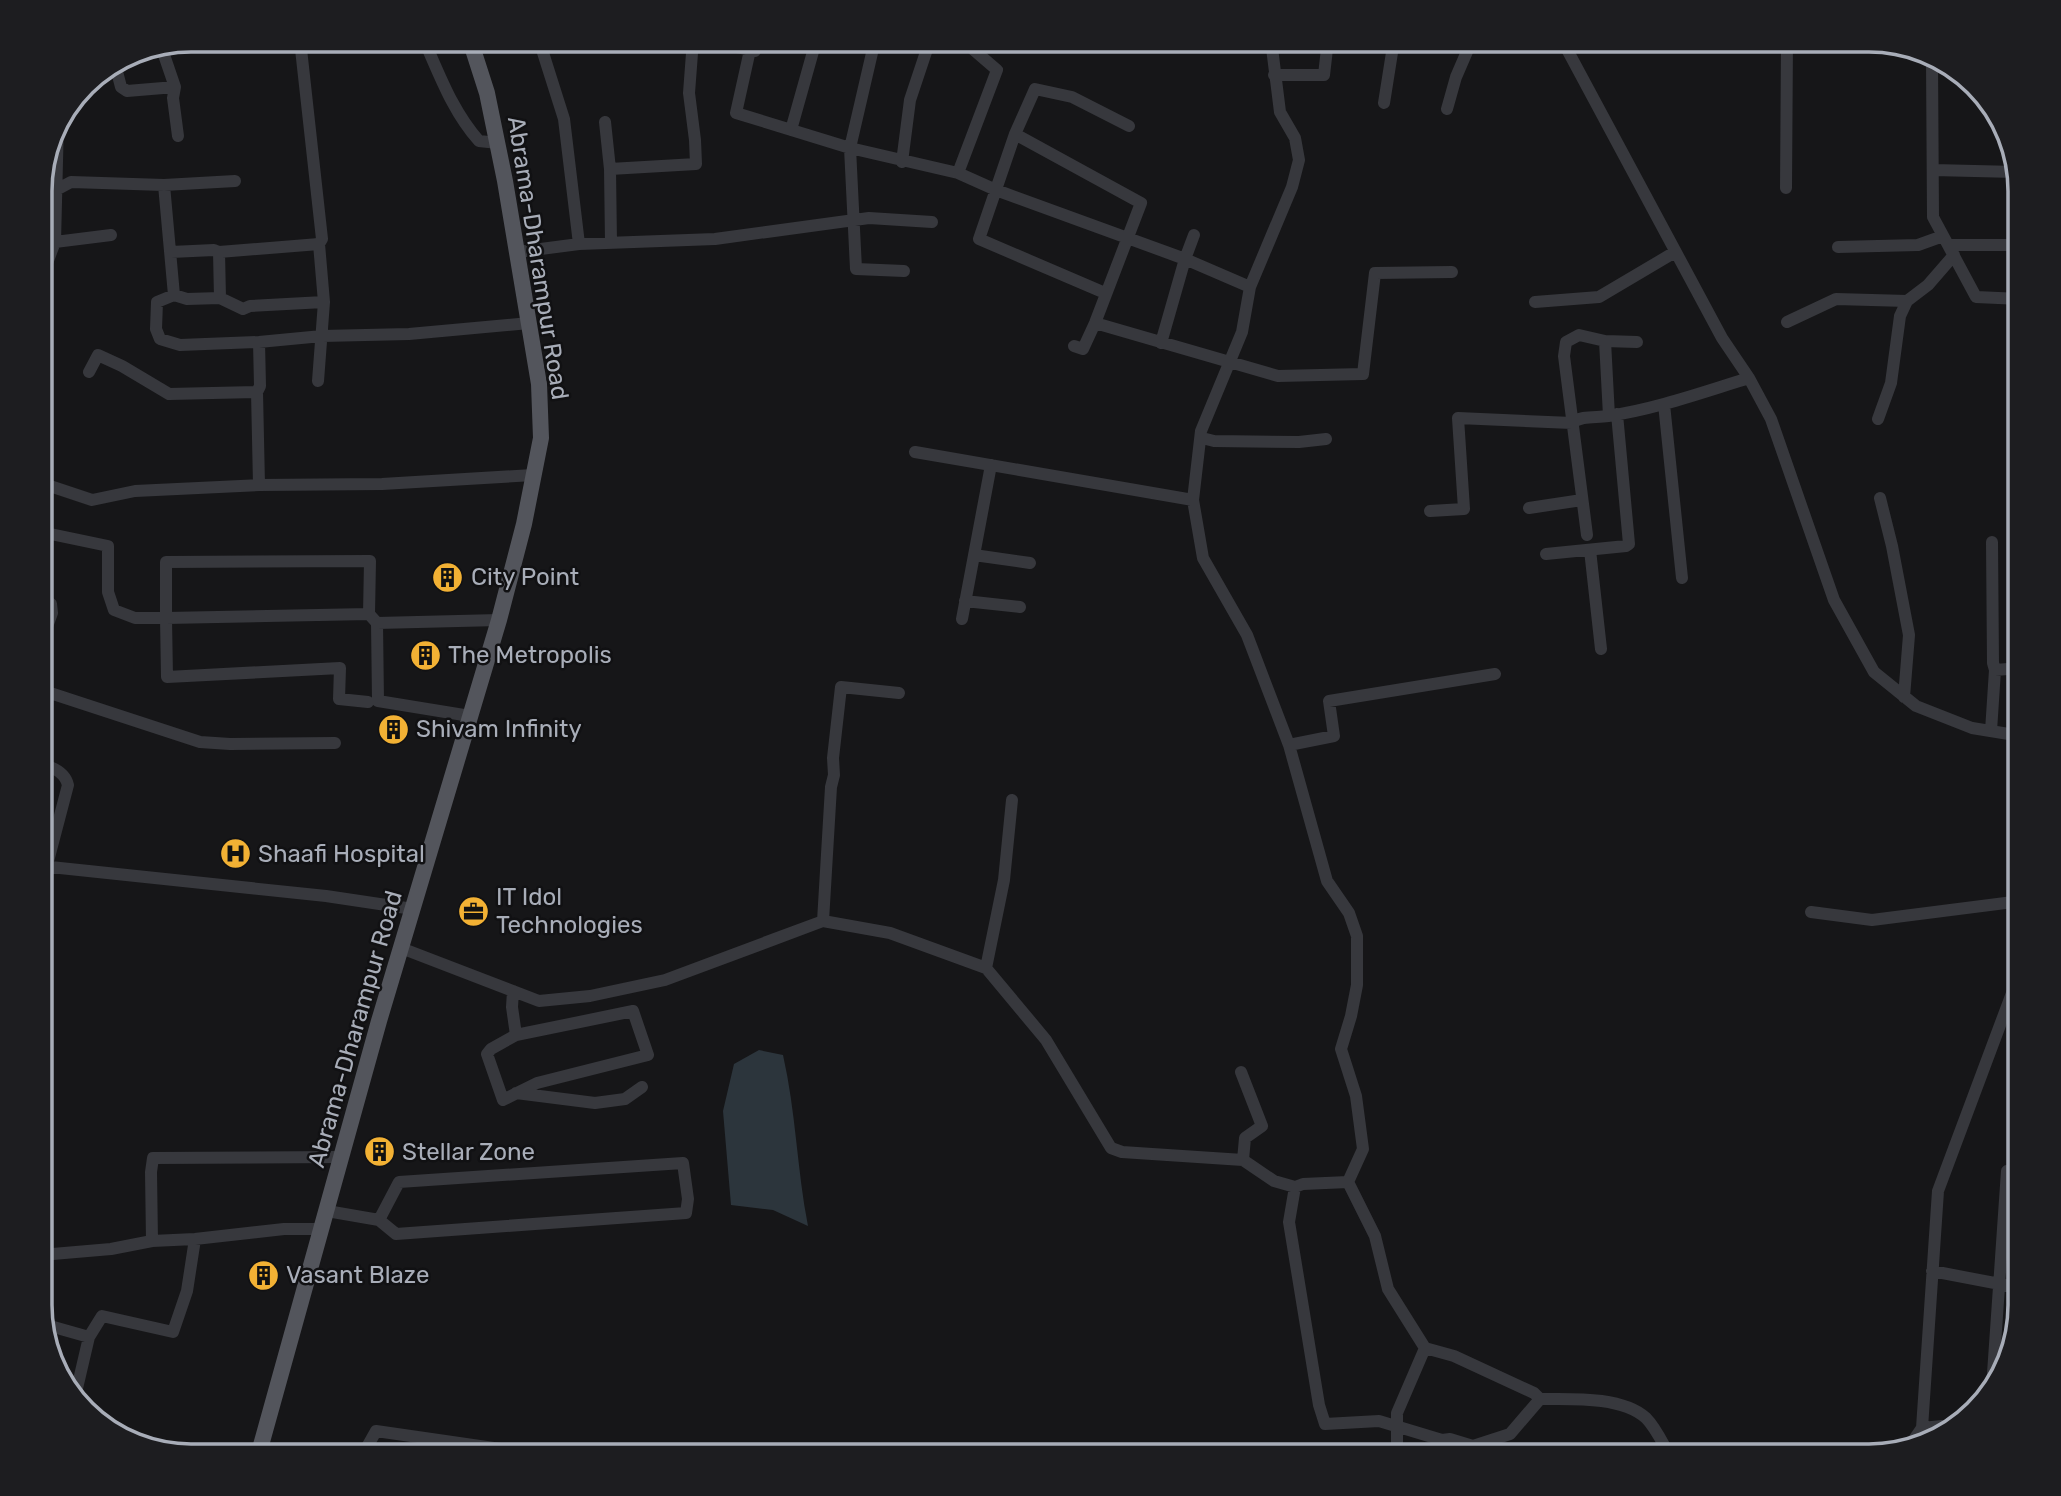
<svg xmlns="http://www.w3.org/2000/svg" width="2061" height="1496" font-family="Rubik,sans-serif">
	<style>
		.water { fill: #2c353c }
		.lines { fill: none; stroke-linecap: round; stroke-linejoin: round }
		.minor { stroke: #37383d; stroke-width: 12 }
		.major { stroke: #53555c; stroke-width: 16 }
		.labels { text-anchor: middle; stroke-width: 5; stroke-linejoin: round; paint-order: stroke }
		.street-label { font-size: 24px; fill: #a8adb8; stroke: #111113 }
		.poi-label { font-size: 24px; fill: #a8adb8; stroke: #111113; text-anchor: start }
		.rim { fill: none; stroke: #a8adb8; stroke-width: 3.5 }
	</style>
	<rect width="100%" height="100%" fill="#161618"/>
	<!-- water -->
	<path class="water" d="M759 1050 783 1055C796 1112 797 1170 808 1226L773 1210 731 1205 723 1111 734 1064Z"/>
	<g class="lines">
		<!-- minor -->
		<path class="minor" d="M300 40 322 239 319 244 324 302 318 381
			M424 40C440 76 453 112 479 141L498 143
			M539 40 564 119 579 244
			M703 40 755 51 757 40
			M875 40 850 148 856 269 904 271
			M948 40 968 45 997 70 958 173
			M1271 40 1280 112 1295 138 1299 160 1292 187 1250 287 1242 332 1201 431 1193 500 1203 558 1247 635 1289 745 1327 881 1349 913 1357 936V985L1351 1016 1341 1049 1356 1096 1363 1149 1348 1182 1375 1236 1388 1289 1425 1348
			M1562 40 1722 338 1749 378 1771 419 1834 600 1874 672 1916 706 1972 728 2021 736
			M161 46 175 87 173 98 178 136
			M750 50 736 113 850 148 958 173 996 190 1185 259 1250 287
			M1932 61 1933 217 1976 297 2021 299
			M115 64 121 87 127 91 175 87
			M1274 75H1324L1328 40
			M1384 103 1394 40
			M1447 109 1456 77 1472 40
			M605 122 610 169 611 243
			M791 130 816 41
			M1015 134 1141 203 1095 323 1083 349 1074 346
			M902 162 910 100 930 40
			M610 169 696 164 695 140 689 93 693 40
			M1933 170 2016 172
			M164 185 174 295
			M1786 188 1787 40
			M41 198 71 182 164 185 235 181
			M55 242 111 235
			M1948 245H2021
			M1838 247 1918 245 1943 236
			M171 252 214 250 219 252 319 244
			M219 252 220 298
			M518 252 579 244 715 239 869 218 932 222
			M41 279 55 242 58 121
			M1105 293 979 239 1015 134 1035 89 1072 97 1129 126
			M324 302 250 306 243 309 220 298 187 299 174 295 157 302 156 329 160 339 180 345 259 342 322 336 409 334 529 323
			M1535 302 1599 297 1675 252
			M1787 322 1836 299 1907 301 1928 285 1954 255
			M1095 323 1278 376 1363 374 1375 273 1452 272
			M1605 341 1609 416
			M259 342 260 386 257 392 259 485
			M1161 343 1185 259 1194 235
			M89 372 98 355 122 366 169 394 257 392
			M1664 404 1682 578
			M1878 419 1891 383 1900 316 1907 301
			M1202 438 1214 441 1299 442 1326 439
			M915 452 1193 500
			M41 483 92 500 135 491 259 485 382 484 533 475
			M1880 498 1892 546 1909 635 1904 697
			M1529 508 1582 500
			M1430 511 1464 509 1458 418 1572 423C1582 415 1596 418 1608 416 1656 409 1703 392 1749 378
			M41 532 108 546V592L114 610 135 618H166L167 677 340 668 339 699 368 702
			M1587 535 1564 356 1566 342 1579 335 1605 341 1637 342
			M1590 550 1601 649
			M1546 554 1626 546 1629 544 1617 414
			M974 555 1030 563
			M965 601 1020 607
			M369 614 370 561 166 562V618L369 614 377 623 378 701 470 716
			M962 619 991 465
			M377 623 499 620
			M41 643 52 613 51 604 41 597
			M1995 670 2021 668
			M41 690 200 742 230 744 335 743
			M1991 731 1995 670 1993 663 1992 542
			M1289 745 1334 736 1329 701 1495 674
			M41 866 326 896 413 909
			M41 888 68 785C65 772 53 767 41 764
			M1811 912 1872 920 2021 901
			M823 921 831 787 834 775 833 758 841 687 899 693
			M401 948 539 1001 590 996 665 980 823 921 890 933 986 968 1046 1040 1111 1148 1122 1152 1243 1160 1274 1181 1295 1187 1303 1184 1348 1182
			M986 968 1004 880 1012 800
			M513 991 512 1007 516 1035 491 1049 487 1054 503 1100 537 1083 648 1055 633 1011 516 1035
			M1241 1072 1262 1126 1245 1138 1243 1160
			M516 1093 595 1103 625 1099 642 1087
			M1295 1187 1289 1222 1319 1405 1325 1424 1379 1421 1442 1440 1450 1439 1473 1446 1510 1434 1540 1399
			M327 1211 379 1220 396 1234 686 1213 688 1199 683 1163 399 1182 379 1220
			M152 1241 151 1172 153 1158 342 1157
			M41 1255 111 1249 152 1241 195 1239 284 1229H322
			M1932 1271 2021 1288
			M43 1324 89 1337
			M1992 1388 2007 1171
			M75 1397 89 1337 102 1316 173 1332 187 1291 195 1239
			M1922 1428 1942 1426 1951 1428
			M260 1450 324 1456
			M362 1456 376 1431 550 1456
			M1397 1456V1413L1425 1348 1454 1356 1534 1393 1540 1399C1571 1399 1622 1396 1646 1418 1656 1428 1663 1444 1670 1456
			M1867 1456 1911 1444 1922 1428 1938 1191 2021 969"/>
		<!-- major -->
		<path class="major" d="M258 1456 379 1021 499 620 524 524 541 438 539 384 505 181 487 93 470 40"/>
	</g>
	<!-- icons -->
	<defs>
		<symbol id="building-disc" viewBox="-11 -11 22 22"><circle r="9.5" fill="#f2b134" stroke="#111113"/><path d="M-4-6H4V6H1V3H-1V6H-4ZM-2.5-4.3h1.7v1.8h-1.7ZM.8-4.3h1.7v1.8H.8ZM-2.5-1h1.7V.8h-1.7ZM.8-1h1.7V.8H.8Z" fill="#111"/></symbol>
		<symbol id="hospital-disc" viewBox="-11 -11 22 22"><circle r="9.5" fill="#f2b134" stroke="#111113"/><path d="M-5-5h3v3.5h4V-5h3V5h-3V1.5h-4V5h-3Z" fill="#111"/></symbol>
		<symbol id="office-disc" viewBox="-11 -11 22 22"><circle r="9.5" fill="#f2b134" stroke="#111113"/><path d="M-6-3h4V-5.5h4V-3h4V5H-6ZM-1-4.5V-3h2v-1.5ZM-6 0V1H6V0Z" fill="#111"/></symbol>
	</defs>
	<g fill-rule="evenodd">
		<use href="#building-disc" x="430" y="560" width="35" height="35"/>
		<use href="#building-disc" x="408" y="638" width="35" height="35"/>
		<use href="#building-disc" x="376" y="712" width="35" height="35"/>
		<use href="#hospital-disc" x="218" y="836" width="35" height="35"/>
		<use href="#office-disc" x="456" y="894" width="35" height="35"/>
		<use href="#building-disc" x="362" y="1134" width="35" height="35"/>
		<use href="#building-disc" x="246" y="1258" width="35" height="35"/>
	</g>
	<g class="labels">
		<!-- street labels -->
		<g class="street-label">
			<text transform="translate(538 258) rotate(81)" y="8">Abrama-Dharampur Road</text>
			<text transform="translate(355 1029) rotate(-74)" y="8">Abrama-Dharampur Road</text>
		</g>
		<!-- poi labels -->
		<g class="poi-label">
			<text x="471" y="585">City Point</text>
			<text x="448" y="663">The Metropolis</text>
			<text x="416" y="737">Shivam Infinity</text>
			<text x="258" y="862">Shaafi Hospital</text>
			<text x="496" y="905">IT Idol<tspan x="496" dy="28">Technologies</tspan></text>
			<text x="402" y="1160">Stellar Zone</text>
			<text x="286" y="1283">Vasant Blaze</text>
		</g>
	</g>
	<!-- crop -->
	<path d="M0 0H2061V1496H0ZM191 52H1869A139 139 0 0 1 2008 191V1305A139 139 0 0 1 1869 1444H191A139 139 0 0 1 52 1305V191A139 139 0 0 1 191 52Z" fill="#1d1d20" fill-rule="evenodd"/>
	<path class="rim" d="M191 52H1869A139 139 0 0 1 2008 191V1305A139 139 0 0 1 1869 1444H191A139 139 0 0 1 52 1305V191A139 139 0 0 1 191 52Z"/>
</svg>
